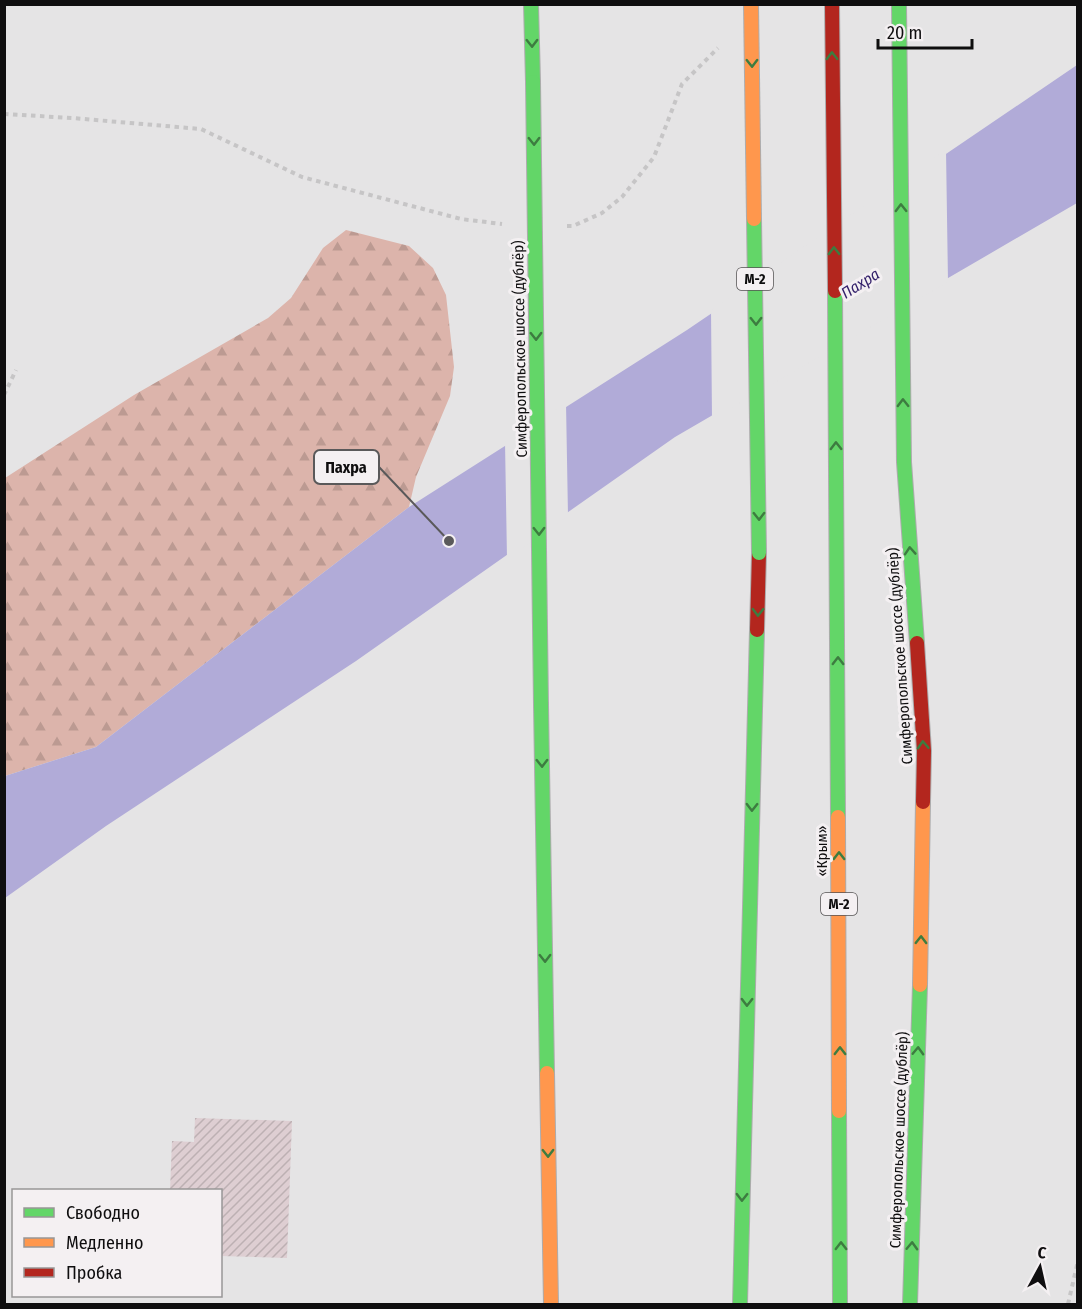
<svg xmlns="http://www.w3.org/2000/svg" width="1082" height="1309" font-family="'Fira Sans Condensed',sans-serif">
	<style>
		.forest { fill: url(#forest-firs) }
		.water { fill: #b1abd8 }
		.pier { fill: #e5e4e5 }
		.building { fill: url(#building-hatch) }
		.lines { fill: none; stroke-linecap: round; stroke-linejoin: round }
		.fast-casing { stroke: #adacad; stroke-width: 16 }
		.slow-casing { stroke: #adacad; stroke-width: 16 }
		.jam-casing { stroke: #adacad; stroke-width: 16 }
		.path { stroke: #c6c5c6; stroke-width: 4; stroke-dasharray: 4.5 4.5; stroke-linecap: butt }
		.fast { stroke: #63d668; stroke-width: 14 }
		.slow { stroke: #ff974d; stroke-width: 14 }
		.jam { stroke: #b3261e; stroke-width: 14 }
		.fast-bridge-casing { stroke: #adacad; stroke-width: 16; stroke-linecap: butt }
		.slow-bridge-casing { stroke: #adacad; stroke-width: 16; stroke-linecap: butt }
		.fast-bridge { stroke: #63d668; stroke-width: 14 }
		.slow-bridge { stroke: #ff974d; stroke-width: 14 }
		.oneway { stroke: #3d7c40 }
		.labels { text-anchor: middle; stroke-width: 6; stroke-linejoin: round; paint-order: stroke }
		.shield { fill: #f4f0f2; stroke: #545253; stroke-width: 1.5 }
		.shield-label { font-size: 14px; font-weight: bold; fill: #0f0e0f }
		.street-label { font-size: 15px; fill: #0f0e0f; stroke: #f4f0f2 }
		.water-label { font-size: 16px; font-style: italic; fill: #35226c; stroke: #f4f0f2 }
		.leader { fill: none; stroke: #5a595a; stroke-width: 2 }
		.callout-dot { fill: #5a595a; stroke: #f4f0f2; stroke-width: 2 }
		.callout { fill: #f4f0f2; stroke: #5a595a; stroke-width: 2 }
		.callout-label { font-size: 16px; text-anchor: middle; font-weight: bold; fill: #0f0e0f }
	</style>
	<defs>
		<pattern id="forest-firs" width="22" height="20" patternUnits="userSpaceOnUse" patternTransform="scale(1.5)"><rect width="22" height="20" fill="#dcb4ab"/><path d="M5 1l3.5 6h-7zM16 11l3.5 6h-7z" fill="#bc9a92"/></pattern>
		<pattern id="building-hatch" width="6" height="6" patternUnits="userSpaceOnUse" patternTransform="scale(1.5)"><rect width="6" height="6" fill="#deced2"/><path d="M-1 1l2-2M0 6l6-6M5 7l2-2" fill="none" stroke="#bdb0b3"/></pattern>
	</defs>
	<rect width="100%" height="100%" fill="#e5e4e5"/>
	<!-- forest -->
	<path class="forest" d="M346 230 409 246 433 268 446 295 454 367 450 396 416 477 409 507 96 747 5 776V478L134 395 268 318 291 298 323 248Z"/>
	<!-- water -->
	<path class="water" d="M1077 65V203L675 437 356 661 106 826 5 898V776L96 747 409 507 687 330Z"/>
	<!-- pier -->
	<path class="pier" d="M946 150 948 282 712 419 711 310Z
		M566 403 568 516 507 559 505 442Z"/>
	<!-- building -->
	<path class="building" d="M195 1118 292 1121 287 1258 220 1256V1191H170L172 1141 194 1142Z"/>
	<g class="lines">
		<defs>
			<path id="fast" d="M531 4 533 82
				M899 4 904 462 917 643
				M835 291 838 817
				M541 705 547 1073
				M839 1111 840 1304
				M740 1304 757 630
				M910 1304 920 985"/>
			<path id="slow" d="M838 817 839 1111
				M920 985 923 802
				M547 1073 551 1304"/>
			<path id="jam" d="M832 4 835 291
				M757 630 759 553
				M917 643 924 751 923 802"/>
		</defs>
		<!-- fast casing -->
		<use href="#fast" class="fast-casing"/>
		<!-- slow casing -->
		<use href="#slow" class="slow-casing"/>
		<!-- jam casing -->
		<use href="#jam" class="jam-casing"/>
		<!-- path -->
		<path class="path" d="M4 114 72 118 201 129 302 177 461 219 502 224
			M567 226H573L602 213 622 197 654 157 682 84 718 48
			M4 395 16 370
			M1068 1304 1078 1261"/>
		<!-- fast -->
		<use href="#fast" class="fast"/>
		<!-- slow -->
		<use href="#slow" class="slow"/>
		<!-- jam -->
		<use href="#jam" class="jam"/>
		<defs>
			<path id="fast-bridge" d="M533 82 541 705
				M754 219 759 553"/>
			<path id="slow-bridge" d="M751 4 754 219"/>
		</defs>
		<!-- fast-bridge casing -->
		<use href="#fast-bridge" class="fast-bridge-casing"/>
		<!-- slow-bridge casing -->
		<use href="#slow-bridge" class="slow-bridge-casing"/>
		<!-- fast-bridge -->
		<use href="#fast-bridge" class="fast-bridge"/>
		<!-- slow-bridge -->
		<use href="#slow-bridge" class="slow-bridge"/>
	</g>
	<!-- one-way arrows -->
	<defs><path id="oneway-chevron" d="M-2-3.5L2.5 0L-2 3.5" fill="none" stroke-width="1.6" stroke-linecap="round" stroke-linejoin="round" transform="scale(1.5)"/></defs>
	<g class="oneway">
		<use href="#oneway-chevron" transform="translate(532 43) rotate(89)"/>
		<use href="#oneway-chevron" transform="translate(832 56) rotate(-91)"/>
		<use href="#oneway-chevron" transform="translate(752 63) rotate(89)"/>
		<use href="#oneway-chevron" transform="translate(534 141) rotate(89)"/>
		<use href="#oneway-chevron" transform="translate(901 208) rotate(-91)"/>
		<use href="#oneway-chevron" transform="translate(834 251) rotate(-91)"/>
		<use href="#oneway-chevron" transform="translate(756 321) rotate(89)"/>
		<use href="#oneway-chevron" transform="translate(536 336) rotate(89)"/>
		<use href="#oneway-chevron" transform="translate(903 403) rotate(-91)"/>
		<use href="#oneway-chevron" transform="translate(836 446) rotate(-91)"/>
		<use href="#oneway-chevron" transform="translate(759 516) rotate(89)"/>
		<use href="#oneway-chevron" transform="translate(539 531) rotate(89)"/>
		<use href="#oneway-chevron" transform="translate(910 551) rotate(-94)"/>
		<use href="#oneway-chevron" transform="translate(758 612) rotate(91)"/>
		<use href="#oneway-chevron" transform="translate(838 661) rotate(-90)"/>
		<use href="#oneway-chevron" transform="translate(923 745) rotate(-93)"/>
		<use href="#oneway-chevron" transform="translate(542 763) rotate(89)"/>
		<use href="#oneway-chevron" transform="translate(752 807) rotate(91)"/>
		<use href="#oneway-chevron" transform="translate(839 856) rotate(-90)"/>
		<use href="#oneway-chevron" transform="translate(921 940) rotate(-89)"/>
		<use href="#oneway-chevron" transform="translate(545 958) rotate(89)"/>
		<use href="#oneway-chevron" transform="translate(747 1002) rotate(91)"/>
		<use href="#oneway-chevron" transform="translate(840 1051) rotate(-90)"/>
		<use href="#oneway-chevron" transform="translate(918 1051) rotate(-88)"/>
		<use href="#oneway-chevron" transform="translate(548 1153) rotate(89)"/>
		<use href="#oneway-chevron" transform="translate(742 1197) rotate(91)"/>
		<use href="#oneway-chevron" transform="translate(841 1246) rotate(-90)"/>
		<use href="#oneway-chevron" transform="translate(912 1246) rotate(-88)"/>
	</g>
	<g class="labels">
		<!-- shield labels -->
		<g class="shield">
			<rect x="737" y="268" width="36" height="22" rx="4.5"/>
			<rect x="821" y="893" width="36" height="22" rx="4.5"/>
		</g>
		<g class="shield-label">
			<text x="755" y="284">М-2</text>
			<text x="839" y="909">М-2</text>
		</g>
		<!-- street labels -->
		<g class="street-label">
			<text transform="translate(520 349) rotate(-91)" y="5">Симферопольское шоссе (дублёр)</text>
			<text transform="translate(900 656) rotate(-94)" y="5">Симферопольское шоссе (дублёр)</text>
			<text transform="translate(822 851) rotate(-90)" y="5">«Крым»</text>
			<text transform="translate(899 1140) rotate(-88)" y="5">Симферопольское шоссе (дублёр)</text>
		</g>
		<!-- water labels -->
		<g class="water-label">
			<text transform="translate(860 283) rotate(-32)" y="6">Пахра</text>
		</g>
	</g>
	<!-- callouts -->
	<path class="leader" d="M449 541L379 467"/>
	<circle class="callout-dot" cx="449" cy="541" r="6"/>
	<rect class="callout" x="314" y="450" width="65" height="34" rx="6"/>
	<g class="callout-label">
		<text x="346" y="473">Пахра</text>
	</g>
	<!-- border -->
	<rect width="1082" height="1309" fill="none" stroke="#0f0e0f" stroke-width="12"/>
	<!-- legend -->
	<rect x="12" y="1189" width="210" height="108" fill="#f4f0f2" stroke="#989697" stroke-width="1.5"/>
	<rect x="24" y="1208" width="30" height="9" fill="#63d668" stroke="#989697" stroke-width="1.5"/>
	<text x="66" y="1219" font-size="18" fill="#0f0e0f">Свободно</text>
	<rect x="24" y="1238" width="30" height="9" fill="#ff974d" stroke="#989697" stroke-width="1.5"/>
	<text x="66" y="1249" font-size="18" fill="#0f0e0f">Медленно</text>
	<rect x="24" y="1268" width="30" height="9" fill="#b3261e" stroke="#989697" stroke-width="1.5"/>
	<text x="66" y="1279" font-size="18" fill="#0f0e0f">Пробка</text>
	<!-- north arrow -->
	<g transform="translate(1040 1267) rotate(8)" stroke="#f4f0f2" stroke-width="4.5" paint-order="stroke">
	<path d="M0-4.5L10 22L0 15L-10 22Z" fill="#0f0e0f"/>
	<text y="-9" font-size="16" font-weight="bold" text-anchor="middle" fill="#0f0e0f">С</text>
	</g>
	<!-- scale -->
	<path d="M878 39v9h94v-9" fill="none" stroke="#0f0e0f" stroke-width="3"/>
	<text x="887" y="39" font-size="18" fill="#0f0e0f" stroke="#f4f0f2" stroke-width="4.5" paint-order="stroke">20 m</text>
</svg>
